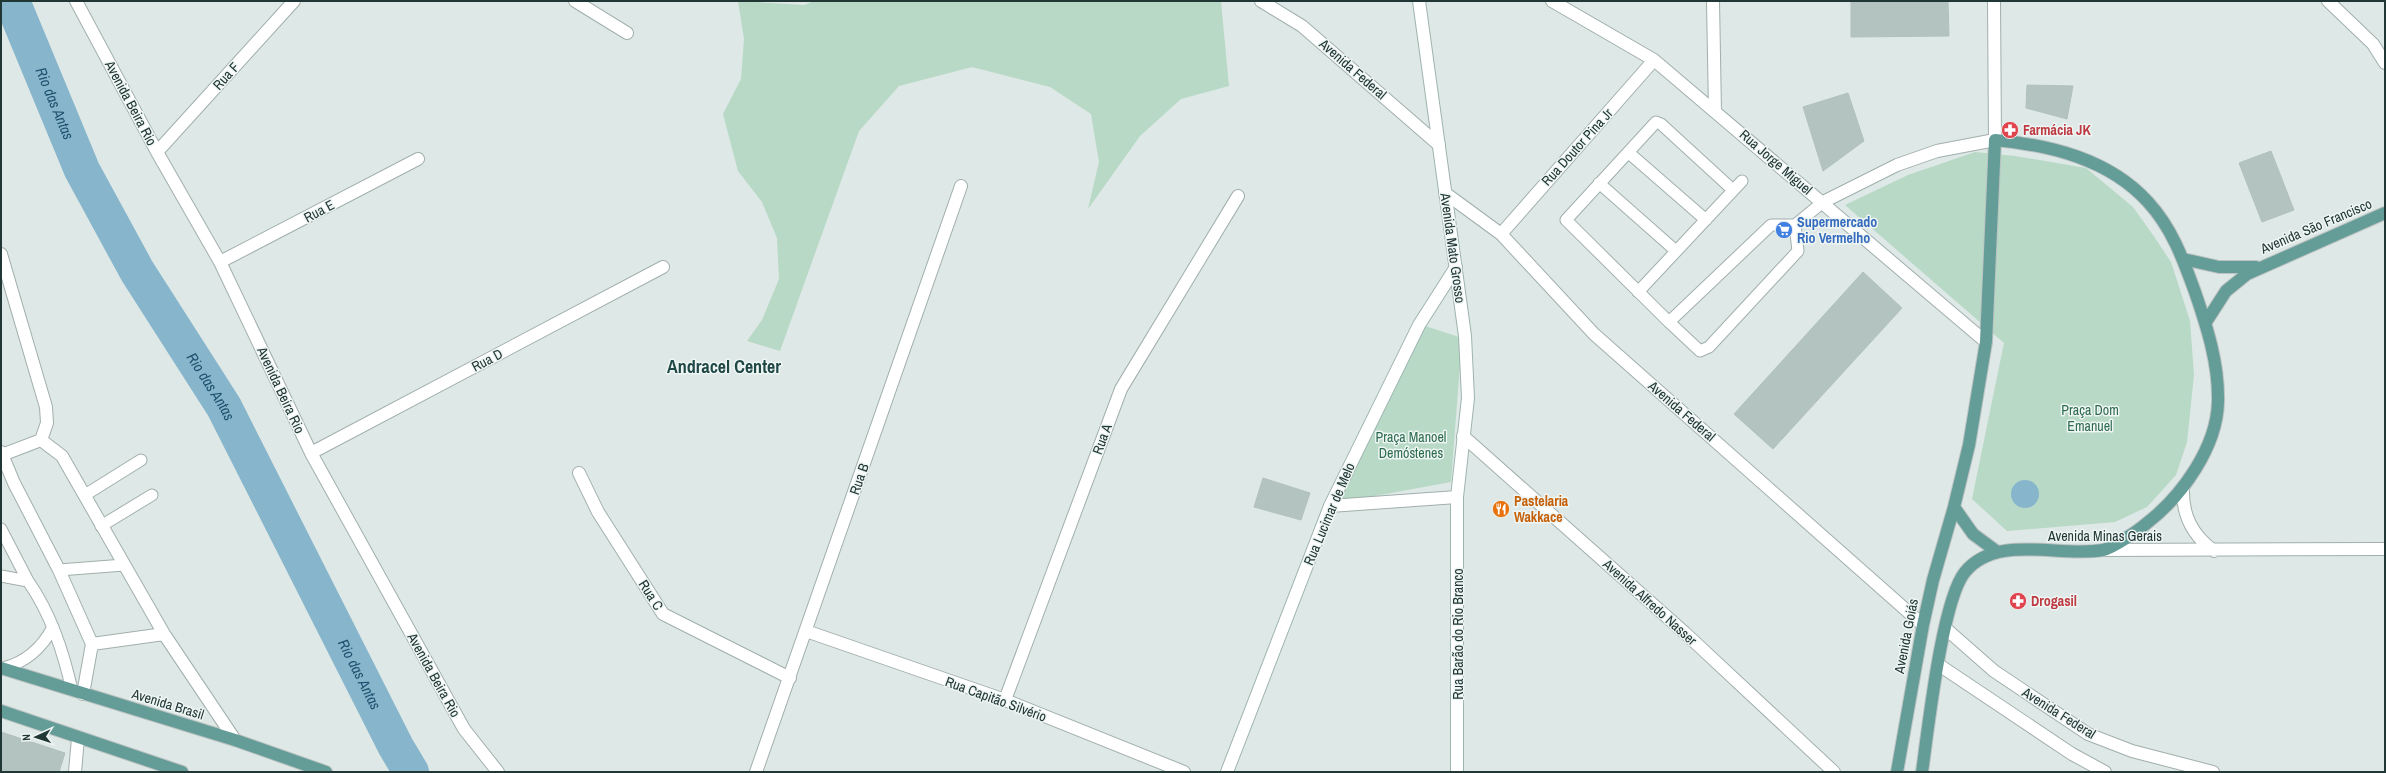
<svg xmlns="http://www.w3.org/2000/svg" width="2386" height="773" font-family="'Archivo Narrow',sans-serif">
	<style>
		.green { fill: #b7d9c6 }
		.water { fill: #87b5cc }
		.lines { fill: none; stroke-linecap: round; stroke-linejoin: round }
		.river { stroke: #87b5cc; stroke-width: 36 }
		.building { fill: #b3c3bf; stroke: #b1c1be }
		.service-casing { stroke: #a1afad; stroke-width: 13 }
		.minor-casing { stroke: #a1afad; stroke-width: 14 }
		.tertiary-casing { stroke: #a1afad; stroke-width: 14 }
		.secondary-casing { stroke: #9eb4af; stroke-width: 14 }
		.primary-casing { stroke: #bcc3c2; stroke-width: 14 }
		.service { stroke: #fff; stroke-width: 11 }
		.minor { stroke: #fff; stroke-width: 12 }
		.tertiary { stroke: #fff; stroke-width: 12 }
		.secondary { stroke: #fff; stroke-width: 12 }
		.primary { stroke: #649c98; stroke-width: 12 }
		.labels { text-anchor: middle; stroke-width: 3; stroke-linejoin: round; paint-order: stroke }
		.street-label { font-size: 14px; fill: #203735; stroke: #eef5f3 }
		.health-label { font-size: 14px; font-weight: bold; fill: #be3a42; stroke: #eef5f3; text-anchor: start }
		.shop-label { font-size: 14px; font-weight: bold; fill: #366cbe; stroke: #eef5f3; text-anchor: start }
		.park-label { font-size: 14px; fill: #2d6b50; stroke: #eef5f3 }
		.food-label { font-size: 14px; font-weight: bold; fill: #c56008; stroke: #eef5f3; text-anchor: start }
		.water-label { font-size: 15px; font-style: italic; fill: #1e526f; stroke: #eef5f3 }
		.district-label { font-size: 18px; font-weight: bold; fill: #1e4745; stroke: #eef5f3 }
	</style>
	<rect width="100%" height="100%" fill="#dee8e6"/>
	<!-- green -->
	<path class="green" d="M738 1 804 5 814 1H1219L1221 2 1229 86 1181 99 1140 136 1088 209 1099 162 1091 114 1050 87 972 67 899 86 859 131 780 351 747 341 762 320 779 279 777 238 762 202 738 171 723 114 741 79 744 39Z
		M1975 152 2015 156 2086 168 2133 207 2153 235 2171 262 2190 321 2194 375 2187 442 2176 475 2147 507 2115 522 2007 531 1972 499 2004 343 1845 205 1908 175Z
		M1422 325 1462 338 1451 482 1336 503Z"/>
	<!-- water -->
	<path class="water" d="M2011 494a14 14 0 1 1 28 0a14 14 0 1 1-28 0Z"/>
	<g class="lines">
		<!-- river -->
		<path class="river" id="s1" d="M12 1 82 170 137 271 224 407 396 747 411 772"/>
	</g>
	<!-- building -->
	<path class="building" d="M1851 1H1948L1949 36 1851 37Z
		M2027 85 2073 86 2067 119 2026 108Z
		M1848 93 1864 141 1823 171 1803 107Z
		M2271 151 2294 210 2262 222 2239 163Z
		M1863 272 1902 308 1773 449 1734 414Z
		M1263 478 1310 493 1301 520 1254 507Z
		M1 732 65 753 59 772H1Z"/>
	<g class="lines">
		<defs>
			<path id="service" d="M1629 153 1706 220
				M1599 183 1676 251
				M1795 225 1798 251 1709 347 1700 351 1669 322 1771 225H1795L1823 202
				M1638 292 1742 181
				M1669 322 1566 220 1656 122 1661 124 1733 190
				M85 495 141 460
				M101 526 152 495
				M1 529 28 581
				M59 570 124 565
				M1 576 28 581C51 614 63 651 72 690
				M3 668C27 662 42 648 53 627"/>
			<path id="minor" d="M76 1 157 152 220 262 311 453 464 729 498 772
				M575 1 627 33
				M1261 1 1302 26 1439 145
				M1552 1 1654 60 1986 342
				M1713 1 1715 112
				M2328 1 2373 44 2385 63
				M157 152 294 1
				M1445 193 1501 234 1594 334 1923 625
				M1823 202 1897 165 1937 151 1995 140
				M1501 234 1654 60
				M1 254 46 407 47 423 41 440
				M220 262 418 159
				M1463 436 1685 633 1834 772
				M41 440 62 456 164 634 235 740
				M1 452 14 483 59 570 92 644 83 694
				M311 453 663 267
				M2 455 41 440
				M579 473 598 512 663 614 790 678
				M1330 506 1457 497
				M1945 628 1994 671 2088 734 2132 751 2213 772
				M806 631 1005 700 1184 772
				M92 644 164 634
				M1939 665 2072 754 2105 772
				M1005 700 1121 389 1238 196
				M75 772 78 738
				M756 772 961 186"/>
			<path id="tertiary" d="M1994 1 1995 140
				M2183 488C2182 515 2192 535 2214 551
				M2105 550 2385 549"/>
			<path id="secondary" d="M1419 1 1465 336 1468 398 1457 497V772
				M1227 772 1330 506 1419 325 1456 267"/>
			<path id="primary" d="M2183 259 2219 267H2256
				M2206 322 2226 291 2247 274 2385 213
				M1954 507 1973 534 1996 551
				M1 668 235 740 326 772
				M1 711 182 772
				M1897 772 1923 625 1933 580 1954 507 1969 445 1986 342 1995 140C2050 145 2109 159 2148 202 2172 228 2183 259 2195 292 2207 327 2219 364 2218 402 2217 447 2182 496 2147 523 2139 530 2113 548 2103 550 2060 558 1997 533 1965 572 1942 600 1928 730 1922 772"/>
		</defs>
		<!-- service casing -->
		<use href="#service" class="service-casing"/>
		<!-- minor casing -->
		<use href="#minor" class="minor-casing"/>
		<!-- tertiary casing -->
		<use href="#tertiary" class="tertiary-casing"/>
		<!-- secondary casing -->
		<use href="#secondary" class="secondary-casing"/>
		<!-- primary casing -->
		<use href="#primary" class="primary-casing"/>
		<!-- service -->
		<use href="#service" class="service"/>
		<!-- minor -->
		<use href="#minor" class="minor"/>
		<!-- tertiary -->
		<use href="#tertiary" class="tertiary"/>
		<!-- secondary -->
		<use href="#secondary" class="secondary"/>
		<!-- primary -->
		<use href="#primary" class="primary"/>
	</g>
	<!-- icons -->
	<defs>
		<symbol id="pharmacy-disc" viewBox="-11 -11 22 22"><circle r="9.5" fill="#e0444e" stroke="#eef5f3"/><path d="M-2-6h4v4h4v4h-4v4h-4v-4h-4v-4h4Z" fill="#fff"/></symbol>
		<symbol id="supermarket-disc" viewBox="-11 -11 22 22"><circle r="9.5" fill="#3f7fe0" stroke="#eef5f3"/><path d="M-6-5.5h2.5l.6 2H6L4.5 2H-2.5L-4.4-4H-6ZM-1.5 3.2a1.3 1.3 0 1 0 .1 0ZM3 3.2a1.3 1.3 0 1 0 .1 0Z" fill="#fff"/></symbol>
		<symbol id="restaurant-disc" viewBox="-11 -11 22 22"><circle r="9.5" fill="#e8710a" stroke="#eef5f3"/><path d="M-5-6h1v4h1v-4h1v4h1v-4h1v5L-1.5 .5V6h-2V.5L-5-1ZM5-6V6H3V1.5H1.5Q1.5-4 5-6Z" fill="#fff"/></symbol>
	</defs>
	<g fill-rule="evenodd">
		<use href="#pharmacy-disc" x="2000" y="120" width="20" height="20"/>
		<use href="#supermarket-disc" x="1774" y="220" width="20" height="20"/>
		<use href="#restaurant-disc" x="1491" y="499" width="20" height="20"/>
		<use href="#pharmacy-disc" x="2008" y="591" width="20" height="20"/>
	</g>
	<g class="labels">
		<!-- street labels -->
		<g class="street-label">
			<text transform="translate(1353 69) rotate(41)" y="5">Avenida Federal</text>
			<text transform="translate(226 76) rotate(-48)" y="5">Rua F</text>
			<text transform="translate(131 103) rotate(62)" y="5">Avenida Beira Rio</text>
			<text transform="translate(1577 147) rotate(-48)" y="5">Rua Doutor Pina Jr</text>
			<text transform="translate(1776 162) rotate(41)" y="5">Rua Jorge Miguel</text>
			<text transform="translate(319 211) rotate(-28)" y="5">Rua E</text>
			<text transform="translate(2316 226) rotate(-23)" y="5">Avenida São Francisco</text>
			<text transform="translate(1453 248) rotate(82)" y="5">Avenida Mato Grosso</text>
			<text transform="translate(487 360) rotate(-28)" y="5">Rua D</text>
			<text transform="translate(281 390) rotate(65)" y="5">Avenida Beira Rio</text>
			<text transform="translate(1682 411) rotate(41)" y="5">Avenida Federal</text>
			<text transform="translate(1102 439) rotate(-70)" y="5">Rua A</text>
			<text transform="translate(859 479) rotate(-71)" y="5">Rua B</text>
			<text transform="translate(1329 514) rotate(-67)" y="5">Rua Lucimar de Melo</text>
			<text x="2105" y="541">Avenida Minas Gerais</text>
			<text transform="translate(651 595) rotate(57)" y="5">Rua C</text>
			<text transform="translate(1650 602) rotate(42)" y="5">Avenida Alfredo Nasser</text>
			<text transform="translate(1458 634) rotate(-90)" y="5">Rua Barão do Rio Branco</text>
			<text transform="translate(1906 636) rotate(-79)" y="5">Avenida Goiás</text>
			<text transform="translate(434 675) rotate(61)" y="5">Avenida Beira Rio</text>
			<text transform="translate(996 699) rotate(20)" y="5">Rua Capitão Silvério</text>
			<text transform="translate(168 704) rotate(17)" y="5">Avenida Brasil</text>
			<text transform="translate(2059 713) rotate(32)" y="5">Avenida Federal</text>
		</g>
		<!-- health labels -->
		<g class="health-label">
			<text x="2023" y="135">Farmácia JK</text>
			<text x="2031" y="606">Drogasil</text>
		</g>
		<!-- shop labels -->
		<g class="shop-label">
			<text x="1797" y="227">Supermercado<tspan x="1797" dy="16">Rio Vermelho</tspan></text>
		</g>
		<!-- park labels -->
		<g class="park-label">
			<text x="2090" y="415">Praça Dom<tspan x="2090" dy="16">Emanuel</tspan></text>
			<text x="1411" y="442">Praça Manoel<tspan x="1411" dy="16">Demóstenes</tspan></text>
		</g>
		<!-- food labels -->
		<g class="food-label">
			<text x="1514" y="506">Pastelaria<tspan x="1514" dy="16">Wakkace</tspan></text>
		</g>
		<!-- water labels -->
		<g class="water-label">
			<text dy="5" stroke="none"><textPath href="#s1" startOffset="111">Rio das Antas</textPath></text>
			<text dy="5" stroke="none"><textPath href="#s1" startOffset="435">Rio das Antas</textPath></text>
			<text dy="5" stroke="none"><textPath href="#s1" startOffset="759">Rio das Antas</textPath></text>
		</g>
		<!-- district labels -->
		<g class="district-label">
			<text x="724" y="373">Andracel Center</text>
		</g>
	</g>
	<!-- border -->
	<rect width="2386" height="773" fill="none" stroke="#203735" stroke-width="4"/>
	<!-- north arrow -->
	<g transform="translate(36 737) rotate(267)" stroke="#eef5f3" stroke-width="3" paint-order="stroke">
	<path d="M0-3L7 15L0 10L-7 15Z" fill="#203735"/>
	<text y="-6" font-size="11" font-weight="bold" text-anchor="middle" fill="#203735">N</text>
	</g>
</svg>
